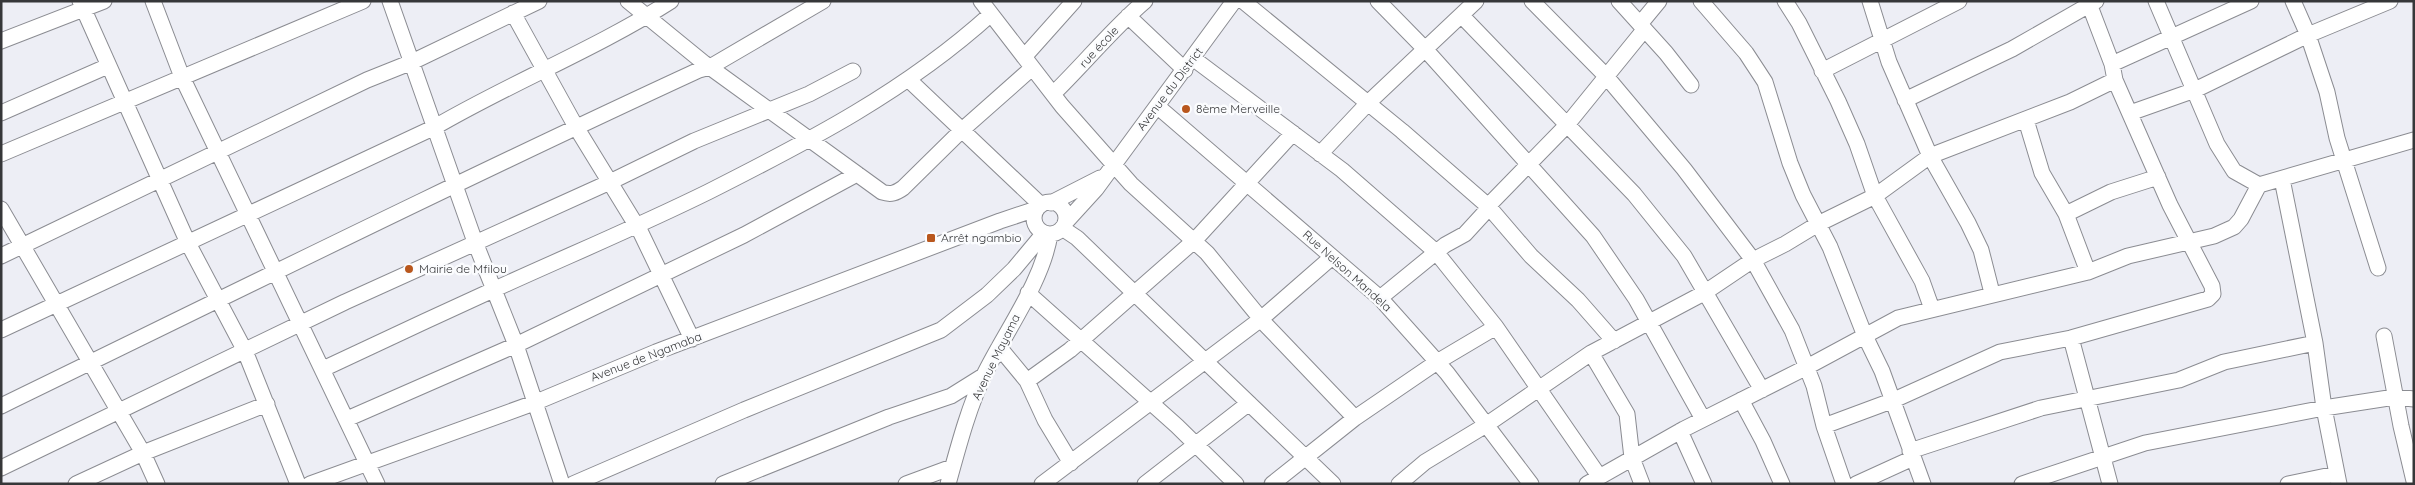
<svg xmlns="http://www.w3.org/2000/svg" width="2415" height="485" font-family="Quicksand,sans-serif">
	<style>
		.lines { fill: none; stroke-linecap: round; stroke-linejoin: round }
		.minor-casing { stroke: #8b8c92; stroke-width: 17 }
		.minor { stroke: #fff; stroke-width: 15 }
		.poi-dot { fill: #b9571d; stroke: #fbfcfe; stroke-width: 2 }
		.labels { text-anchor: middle; stroke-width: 5; stroke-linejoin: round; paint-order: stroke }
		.street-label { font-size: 12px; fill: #363739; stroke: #fbfcfe }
		.poi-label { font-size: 12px; fill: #363739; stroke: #fbfcfe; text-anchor: start }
	</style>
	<rect width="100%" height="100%" fill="#edeef5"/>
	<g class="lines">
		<defs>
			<path id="minor" d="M80 1 188 243 245 351 298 484
				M153 1 182 77 377 484
				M390 1 475 242 516 345 562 484
				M628 1 704 63 882 192C891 195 896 193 903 188L962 130 1032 68
				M981 1 1062 106 1131 184 1207 253 1266 325 1355 418
				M1243 1 1402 131 1488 206 1531 256 1578 300 1614 341
				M1378 1 1425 49 1593 236 1636 299 1703 419
				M1532 1 1605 75 1684 169 1753 260 1792 330 1814 386 1824 426 1844 484
				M1619 1 1666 53 1691 85
				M1701 1 1746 53 1765 82 1790 163 1803 195 1830 247 1865 336 1882 371 1923 484
				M1785 1 1799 23 1838 101 1857 144 1875 196 1922 281 1932 309
				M1870 1 1889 62 1930 156 1968 223 1981 250 1992 293
				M2156 1 2217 144 2234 171 2259 185 2414 140
				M2293 1 2308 35 2327 92 2337 138 2378 268
				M513 13 576 127 641 233 692 339
				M1128 16 1185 70
				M1462 16 1634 194 1684 256 1762 390
				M1640 24 1659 1
				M1 41 104 1
				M1024 57 1074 1
				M1194 59 1342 170 1436 252 1496 327 1599 476
				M2112 64 2251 1
				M1822 71 1959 1
				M909 80 1041 205
				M1053 94C1084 64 1112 29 1145 1
				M1905 100 2012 49 2096 1
				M1157 106 1380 298 1447 373 1531 484
				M1 113 108 66
				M2130 113 2195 90 2308 35 2390 1
				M2026 120 2042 173 2066 214 2088 272
				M1 154 363 1
				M1320 154 1368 103 1476 1
				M2282 179 2315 343 2324 408 2339 484
				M1034 218a16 16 0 1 1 32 0a16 16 0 1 1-32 0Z
				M1051 203 1100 178
				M1 209 143 453 157 484
				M2066 214 2111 192 2158 177
				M1065 223 1096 189 1234 1
				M1062 228 1077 238 1333 484
				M1 256 367 80 412 62 539 1
				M1028 293 1177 426 1236 484
				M1380 298 1445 245 1465 234 1487 210 1488 206 1566 126 1644 30
				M1 330 435 127C512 82 596 49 671 1
				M2384 336 2401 426 2414 481
				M2071 338 2110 484
				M999 347 1027 381 1045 420 1071 463
				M1591 353 1627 414 1632 458 1642 484
				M323 369C380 342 436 316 493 290 565 257 637 227 708 192 809 141 906 91 991 14
				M1027 381 1070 350 1194 241 1293 133
				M1741 400 1763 441 1782 484
				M1 406C233 293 465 178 699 70L710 67 823 1
				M347 419 516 345 744 235 857 174
				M1824 426 1894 400 2000 352 2071 338 2208 299 2213 294 2212 286 2170 205 2115 80 2112 64 2088 1
				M1680 431 1704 484
				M1910 451 2041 408 2179 380 2224 362 2315 343
				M1 468 345 302 610 182 694 141 809 94 853 71
				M76 484 143 453 267 404
				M310 484 534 403 656 352 1000 221 1036 209
				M573 484 744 410 941 330 987 295 1014 269 1044 233
				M723 484 889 417 951 396 983 376
				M906 484 952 467
				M948 484C958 448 968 409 984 375 1005 332 1043 281 1050 234
				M1042 484 1261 319 1332 257
				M1145 484 1249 403
				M1272 484 1355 418 1437 362 1496 327
				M1399 484 1425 462 1486 425 1591 353 1704 293 1753 260 1785 244 1818 224 1875 196 1930 156 2070 102 2115 80
				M1587 484 1684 429 1807 367 1898 318 2088 272 2128 256 2214 236 2234 227 2241 219 2259 185
				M1856 484 1913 458
				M2022 484 2145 443 2324 408 2395 397 2414 399
				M2288 484 2336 474"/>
		</defs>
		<!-- minor casing -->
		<use href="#minor" class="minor-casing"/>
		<!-- minor -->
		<use href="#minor" class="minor"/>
	</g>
	<!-- markers -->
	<g class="poi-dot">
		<circle cx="1186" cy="109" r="5"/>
		<rect x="926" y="233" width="10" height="10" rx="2.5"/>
		<circle cx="409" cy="269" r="5"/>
	</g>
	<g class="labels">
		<!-- street labels -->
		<g class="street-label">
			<text transform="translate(1099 47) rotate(-47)" y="4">rue école</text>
			<text transform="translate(1170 89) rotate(-53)" y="4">Avenue du District</text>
			<text transform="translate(1347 271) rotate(42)" y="4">Rue Nelson Mandela</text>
			<text transform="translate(646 357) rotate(-21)" y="4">Avenue de Ngamaba</text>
			<text transform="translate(996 357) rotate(-64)" y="4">Avenue Mayama</text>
		</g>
		<!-- poi labels -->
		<g class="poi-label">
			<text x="1196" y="113">8ème Merveille</text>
			<text x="941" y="242">Arrêt ngambio</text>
			<text x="419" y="273">Mairie de Mfilou</text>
		</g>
	</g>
	<!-- border -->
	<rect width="2415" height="485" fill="none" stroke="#363739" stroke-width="5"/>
</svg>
